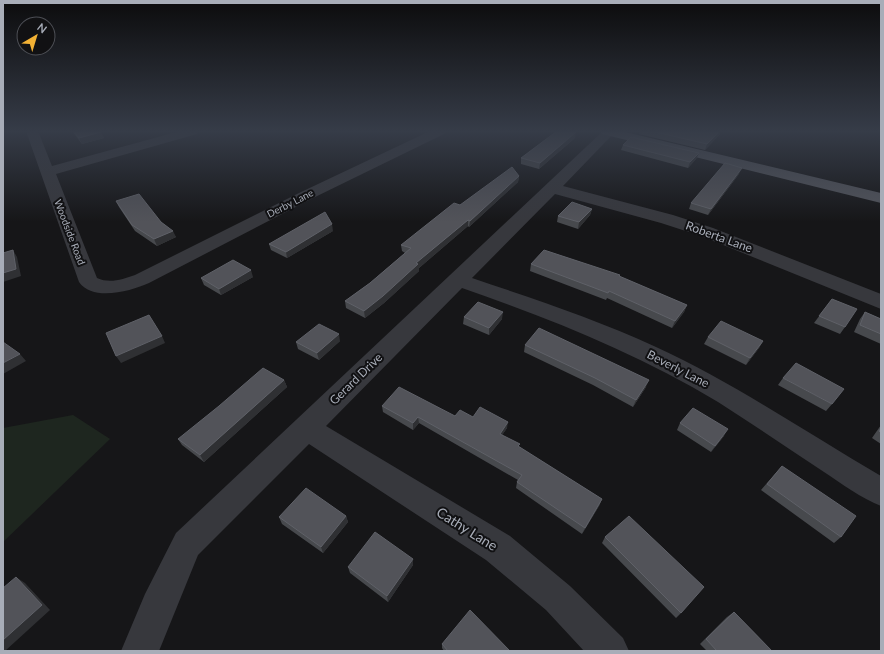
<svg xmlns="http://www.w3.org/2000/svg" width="884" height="654" font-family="Lato,sans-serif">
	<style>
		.green { fill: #1e261f }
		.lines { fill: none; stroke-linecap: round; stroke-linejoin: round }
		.minor { fill: #37383d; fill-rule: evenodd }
		.major { fill: #53555c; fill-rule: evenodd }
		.wall { fill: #47494d }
		.shaded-wall { fill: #2f3033 }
		.building { fill: #525359; stroke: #5f6168 }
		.labels { text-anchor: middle; stroke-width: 4; stroke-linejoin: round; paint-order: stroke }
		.far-street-label { font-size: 10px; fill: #a8adb8; stroke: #111113 }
		.street-label { font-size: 12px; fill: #a8adb8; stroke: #111113 }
		.near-street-label { font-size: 14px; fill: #a8adb8; stroke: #111113 }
	</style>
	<rect width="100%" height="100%" fill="#161618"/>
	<!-- green -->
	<path class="green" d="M73 415 110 439 3 542V428Z"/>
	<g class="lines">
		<!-- minor -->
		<path class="minor" d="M26 131H38L52 166 180 131H199L197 134 56 174 97 278C110 284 123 279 135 275L299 193 430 131H446L444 134 311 199 149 283C131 291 93 302 79 282Z
			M603 131 615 132 563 186 673 215 713 228 881 294V309L701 236 661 223 555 194 472 278C534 299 596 319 656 347 734 383 806 432 881 476V506C861 498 842 484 824 472 789 449 754 425 718 402 637 353 551 319 462 288L326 426 510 536 570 586 623 638 629 651H584L546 610 486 560 309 444 198 555 159 651H121L145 594 176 533Z"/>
		<!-- major -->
		<path class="major" d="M600 131H621L881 193V203L602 134Z"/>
	</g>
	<!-- wall -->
	<path class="wall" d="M72 131H100L104 138 82 144Z
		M640 131H721L720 134 705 150 639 134Z
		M575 138 539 169 521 164V158Z
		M623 145 699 153 696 159 688 168 621 150Z
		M739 174 708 215 689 209 691 203Z
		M519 176 518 182 469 227 468 226 419 268V271L384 303 365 318 346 308 345 301 370 283 405 253 402 251 401 245Z
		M116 201 161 222 176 237 157 246 135 231 119 207Z
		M592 209 590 215 578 229 557 222 558 216Z
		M333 231 287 258 271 250 269 244Z
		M531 264 620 277 687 305 684 312 672 328 607 298 606 300 530 271Z
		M253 277 221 295 204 285 201 278Z
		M832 299 845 327 840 334 814 323Z
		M865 312 881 319V344L854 332 860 319Z
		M464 317 502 319 489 335 463 324Z
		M708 337 763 341 759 348 746 365 704 344Z
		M340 341 319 360 298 349 296 342Z
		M525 345 646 387 633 407 593 385 524 352Z
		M783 378 832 404 826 411 778 385Z
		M284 380 287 387 204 462 182 445 178 439Z
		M382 406 455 416 473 417 507 428 502 435 519 447 602 499 599 506 582 534 516 488 517 482 518 480 419 423 413 430 383 412Z
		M680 423 724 436 711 452 677 430Z
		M881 425V444L872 438Z
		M782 466 841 537 834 543 761 490Z
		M346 516 348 522 323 553 282 524 279 517Z
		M605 537 681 613 676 618 602 543Z
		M413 565 388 602 350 573 348 567Z
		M734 612 772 651H707L700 644 727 617Z
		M442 644 510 651H444L442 648Z"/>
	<!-- shaded-wall -->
	<path class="shaded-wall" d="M720 131H721L720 134 705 150 707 144Z
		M101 132 104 138 82 144 79 138Z
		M576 132 575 138 539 169 540 163Z
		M699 153 696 159 688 168 690 162Z
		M742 168 739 174 708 215 711 209Z
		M519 176 518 182 469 227 470 221Z
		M592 209 590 215 578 229 579 222Z
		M468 220V226L419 268V271L384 303 365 318 364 311 416 263Z
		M332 224 333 231 287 258 286 252Z
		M173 231 176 237 157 246 154 239Z
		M13 250 17 257 21 276 3 282V273Z
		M251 270 253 277 221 295 219 289Z
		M687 305 684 312 672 328 675 321Z
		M503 312 502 319 489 335V328Z
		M339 334 340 341 319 360 317 353Z
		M162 336 165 343 121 363 116 356Z
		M763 341 759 348 746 365 750 358Z
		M20 354 26 361 3 374V363Z
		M284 380 287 387 204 462 200 455Z
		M649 380 646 387 633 407 636 400Z
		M418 417 419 423 413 430V423Z
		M508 422 507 428 499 440 500 434Z
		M728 429 724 436 711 452 715 446Z
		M602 499 599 506 582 534 585 528Z
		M346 516 348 522 323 553 321 547Z
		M413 559V565L388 602 387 596Z
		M16 577 25 583 50 610 5 651H3V640Z"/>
	<!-- building -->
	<path class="building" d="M73 131H100L101 132 79 138Z
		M557 131H575L576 132 540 163 521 158Z
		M651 131H720L707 144Z
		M631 137 699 153 690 162 623 145Z
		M725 163 742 168 711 209 691 203Z
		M512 167 519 176 470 221 468 220 416 263 418 264 383 296 364 311 345 301 370 283 411 248 401 245 454 203 460 205Z
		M139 194 161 222 173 231 154 239 132 225 116 201Z
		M572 202 592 209 579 222 558 216Z
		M325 212 332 224 286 252 269 244Z
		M13 250 16 269 3 273V253Z
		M544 250 620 275 619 276 687 305 675 321 609 291 608 293 531 264Z
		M233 260 251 270 219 289 201 278Z
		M832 299 857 309 845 327 819 316Z
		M478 302 503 312 489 328 464 317Z
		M865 312 881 319V334L860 325Z
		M149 315 162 336 116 356 106 333Z
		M721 321 763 341 750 358 708 337Z
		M319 324 339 334 317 353 296 342Z
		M539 328 649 380 636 400 595 378 525 345Z
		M3 342 20 354 3 363Z
		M796 363 844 389 832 404 783 378Z
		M263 368 284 380 200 455 178 439 219 406Z
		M399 387 455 416 460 410 473 417 480 407 508 422 500 434 520 444 518 446 602 499 585 528 517 482 522 475 418 417 413 423 382 406Z
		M693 408 728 429 715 446 680 423Z
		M881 428V433L879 431Z
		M782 466 856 516 841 537 767 484Z
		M306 488 346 516 321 547 279 517Z
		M629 516 704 587 681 613 605 537Z
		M375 532 413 559 387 596 348 567Z
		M16 577 42 605 3 640V588Z
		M470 610 510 651H448L442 644Z
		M734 612 772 651H717L706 639Z"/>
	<!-- sky -->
	<linearGradient id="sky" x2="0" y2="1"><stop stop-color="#0c0c0d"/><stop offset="0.59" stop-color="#363c48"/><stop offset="1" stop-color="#363c48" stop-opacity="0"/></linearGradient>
	<rect width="884" height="222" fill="url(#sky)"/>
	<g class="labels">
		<!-- far-street labels -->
		<g class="far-street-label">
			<text transform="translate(290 203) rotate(-27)" y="4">Derby Lane</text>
			<text transform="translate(70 232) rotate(69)" y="4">Woodside Road</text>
		</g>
		<!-- street labels -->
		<g class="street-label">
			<text transform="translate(719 237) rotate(20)" y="4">Roberta Lane</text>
			<text transform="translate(678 369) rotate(27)" y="4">Beverly Lane</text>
			<text transform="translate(356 379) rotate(-44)" y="4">Gerard Drive</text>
		</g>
		<!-- near-street labels -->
		<g class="near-street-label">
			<text transform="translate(467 529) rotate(32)" y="5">Cathy Lane</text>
		</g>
	</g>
	<!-- border -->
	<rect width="884" height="654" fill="none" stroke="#a8adb8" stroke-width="8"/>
	<!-- north arrow -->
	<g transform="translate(36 36) rotate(38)"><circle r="19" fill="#111113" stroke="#4d4f55"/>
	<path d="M0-3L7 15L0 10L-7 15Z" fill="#f2b134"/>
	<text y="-6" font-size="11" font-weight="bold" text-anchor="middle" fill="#a8adb8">N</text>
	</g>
</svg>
